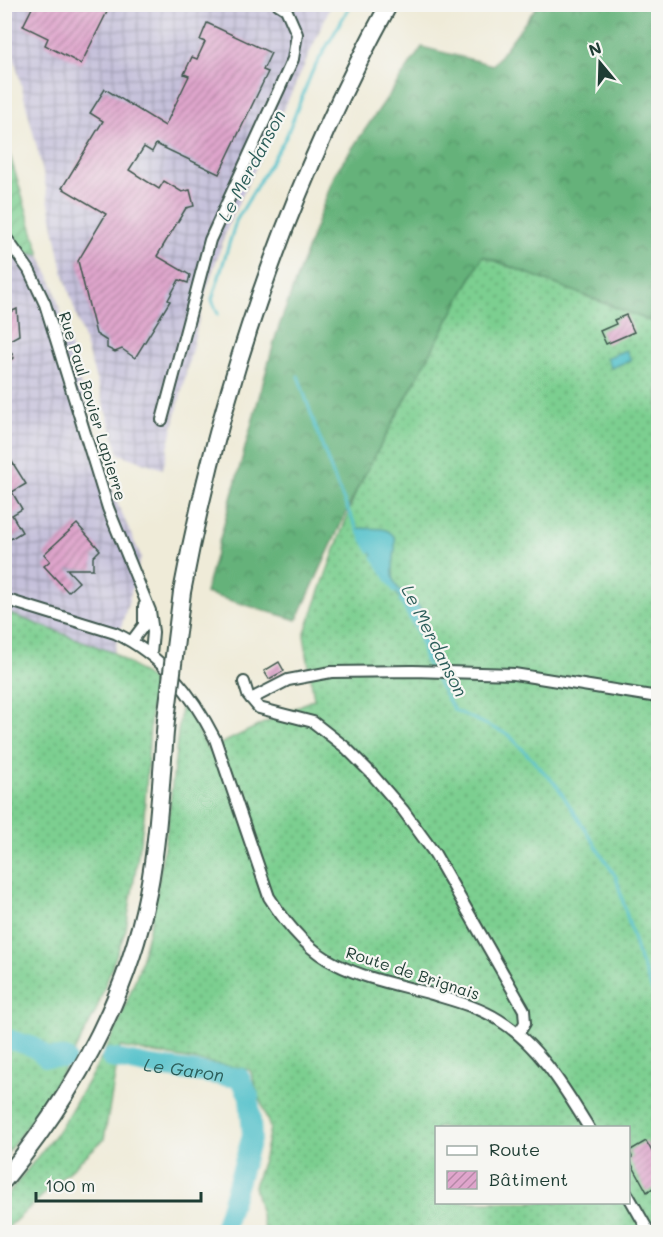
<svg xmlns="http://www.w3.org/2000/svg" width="663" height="1237" font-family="Mali,sans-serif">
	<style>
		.industrial { fill: url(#industrial-grid) }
		.grass { fill: url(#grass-dots); stroke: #4e8662; stroke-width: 1.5; fill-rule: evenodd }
		.forest { fill: url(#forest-crowns); stroke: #427857; stroke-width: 1.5 }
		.garden { fill: url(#garden-furrows); stroke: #4e8662; stroke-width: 1.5 }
		.water { fill: #53c1ca; stroke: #397f7f; stroke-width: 1.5 }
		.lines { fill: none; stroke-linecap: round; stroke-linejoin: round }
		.stream { stroke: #53c1ca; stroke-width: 3 }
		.river { stroke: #53c1ca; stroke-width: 20 }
		.building { fill: url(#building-hatch) }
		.minor-casing { stroke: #3e574d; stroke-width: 14 }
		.highway-casing { stroke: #3e574d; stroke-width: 20 }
		.minor { stroke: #fff; stroke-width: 10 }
		.highway { stroke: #fff; stroke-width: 16 }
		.highway-bridge-casing { stroke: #3e574d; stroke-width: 20; stroke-linecap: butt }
		.highway-bridge { stroke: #fff; stroke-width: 16 }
		.labels { text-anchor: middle; stroke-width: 4.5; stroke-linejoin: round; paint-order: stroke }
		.street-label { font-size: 16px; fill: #1f3d34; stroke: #f6f6f2 }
		.water-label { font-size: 18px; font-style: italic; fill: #2c5e5a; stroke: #f6f6f2 }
	</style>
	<defs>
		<pattern id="industrial-grid" width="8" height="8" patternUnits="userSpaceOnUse" patternTransform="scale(1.5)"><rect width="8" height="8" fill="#c5c0da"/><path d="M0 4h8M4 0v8" fill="none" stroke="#9f9db2"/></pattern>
		<pattern id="grass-dots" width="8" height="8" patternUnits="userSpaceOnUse" patternTransform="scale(1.5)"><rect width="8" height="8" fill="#7ccf90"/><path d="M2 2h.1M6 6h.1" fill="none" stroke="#65a976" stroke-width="1.8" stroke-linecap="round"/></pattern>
		<pattern id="forest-crowns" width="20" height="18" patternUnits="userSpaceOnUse" patternTransform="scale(1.5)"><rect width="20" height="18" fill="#65b27a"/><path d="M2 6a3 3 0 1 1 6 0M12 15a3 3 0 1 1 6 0" fill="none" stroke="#539265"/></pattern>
		<pattern id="garden-furrows" width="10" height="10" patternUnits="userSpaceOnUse" patternTransform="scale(1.5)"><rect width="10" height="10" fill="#7ccf90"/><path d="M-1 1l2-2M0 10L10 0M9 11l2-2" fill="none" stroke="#65a976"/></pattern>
		<pattern id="building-hatch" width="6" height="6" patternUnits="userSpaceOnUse" patternTransform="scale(1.5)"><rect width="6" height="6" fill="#dfa5cc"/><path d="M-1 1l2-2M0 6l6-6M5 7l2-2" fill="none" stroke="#b488a6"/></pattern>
	</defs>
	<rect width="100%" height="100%" fill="#f6f6f2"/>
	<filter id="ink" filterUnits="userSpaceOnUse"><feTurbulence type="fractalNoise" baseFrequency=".0167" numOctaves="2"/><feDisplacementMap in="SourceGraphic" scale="12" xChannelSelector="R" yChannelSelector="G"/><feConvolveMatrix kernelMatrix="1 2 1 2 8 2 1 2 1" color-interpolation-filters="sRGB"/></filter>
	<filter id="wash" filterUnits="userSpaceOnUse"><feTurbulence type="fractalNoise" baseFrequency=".008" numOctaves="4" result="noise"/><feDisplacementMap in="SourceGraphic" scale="24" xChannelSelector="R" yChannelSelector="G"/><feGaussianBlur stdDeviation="1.35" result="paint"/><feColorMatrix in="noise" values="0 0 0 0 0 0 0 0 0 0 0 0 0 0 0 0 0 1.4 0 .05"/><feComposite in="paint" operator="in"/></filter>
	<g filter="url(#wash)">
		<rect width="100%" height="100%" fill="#efebd8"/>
		<!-- industrial -->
		<path class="industrial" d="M4 5H331L300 75 230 221 205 294 163 469 119 454 63 272 42 168 5 21Z
			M4 246 10 255 24 253 40 255 54 287 89 415 116 500 141 557 114 653 5 612Z"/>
		<!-- grass -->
		<path class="grass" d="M483 256 653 322 658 337V1232H265L254 1186 264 1157 270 1128 250 1070 120 1047 104 1139 5 1230V1198L61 1127 97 1066 118 1025 138 972 152 918 167 829 182 699 208 750 314 699 304 635 357 489ZM436 1128H628V1202H436Z
			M5 612 114 653 153 681 144 818 126 929 95 1013 67 1065 35 1115 5 1156Z"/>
		<!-- forest -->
		<path class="forest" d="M538 5H658V337L653 322 483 256 357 489 297 620 205 593 277 332 335 173 422 47 493 65Z"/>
		<!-- garden -->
		<path class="garden" d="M4 136 40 255 24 253 5 227Z"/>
		<!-- water -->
		<path class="water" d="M626 350 631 360 611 368 606 358Z
			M358 528C373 530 386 524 395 538 397 552 390 567 394 580 398 595 415 598 422 611 429 625 424 642 430 657L428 661H425L419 635 405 607 357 530Z"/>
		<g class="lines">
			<!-- stream -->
			<path class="stream" d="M218 314 212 300 236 221 286 137 312 72 351 4
				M298 376C319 435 337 497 370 552
				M373 557 395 592
				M400 600 419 635 425 661 430 668
				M433 674 454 710 509 735 557 786 616 877 638 955 658 1005"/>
			<!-- river -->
			<g class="river">
				<path d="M4 1038 34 1047 46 1057 66 1058"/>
				<path id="s1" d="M111 1058 151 1066 240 1078 249 1096 252 1136 223 1232"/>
			</g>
		</g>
		<g id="blocks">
			<!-- building -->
			<path class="building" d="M34 4H111L81 64 45 45 48 38 23 26Z
				M207 23 271 53 263 70 268 72 219 174 156 144 152 152 144 147 129 170 159 189 164 181 182 192 190 190 194 206 186 208 157 256 190 275 188 283 179 280 168 300 170 301 135 358 122 349 115 352 107 348V341L96 334 78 261 106 214 62 188 103 121 90 113 105 89 165 126 189 76 184 74 192 57 197 59 205 42 200 40Z
				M17 309 19 335 6 342 14 358 4 363V315Z
				M626 315 634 332 606 344 600 331 616 324 614 320Z
				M4 449 26 484 12 492 22 509 12 515 22 532 4 543Z
				M77 524 100 550 93 557V569H67L79 582 68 592 44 566 50 561 44 554Z
				M279 662 284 671 269 679 264 671Z
				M646 1141 654 1155 658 1152V1185L647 1192 629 1159 632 1157 629 1151Z"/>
		</g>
	</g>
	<g filter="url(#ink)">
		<use href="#blocks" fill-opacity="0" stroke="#3e574d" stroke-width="1.5"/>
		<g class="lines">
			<defs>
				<path id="minor" d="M4 235 29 270 45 304 108 508 150 611 153 632 151 654
					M162 420 210 240 293 59 297 34 286 9 278 4
					M4 599 115 633C162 655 192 694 215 739L269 897C286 924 307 950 336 964 365 979 400 985 432 994 455 1001 479 1007 499 1020 539 1045 565 1089 589 1128
					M132 641 144 625V606
					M244 682 248 695 259 708 313 722 345 747 370 772 403 810 435 854 524 1010 525 1023 518 1034
					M251 699 288 680 331 672 413 671 514 674 658 697
					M628 1195 649 1232"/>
				<path id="highway" d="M182 592C221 384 287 190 389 4
					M4 1180C73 1095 127 1001 148 893 159 836 161 778 166 720"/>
			</defs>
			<!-- minor casing -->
			<use href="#minor" class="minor-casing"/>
			<!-- highway casing -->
			<use href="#highway" class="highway-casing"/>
			<!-- minor -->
			<use href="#minor" class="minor"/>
			<!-- highway -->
			<use href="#highway" class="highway"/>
			<defs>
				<path id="highway-bridge" d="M166 720 182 592"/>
			</defs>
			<!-- highway-bridge casing -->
			<use href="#highway-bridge" class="highway-bridge-casing"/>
			<!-- highway-bridge -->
			<use href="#highway-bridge" class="highway-bridge"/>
		</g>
	</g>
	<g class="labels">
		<!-- street labels -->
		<g class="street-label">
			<text transform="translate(93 406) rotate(73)" y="6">Rue Paul Bovier Lapierre</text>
			<text transform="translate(413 973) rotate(18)" y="6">Route de Brignais</text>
		</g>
		<!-- water labels -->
		<g class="water-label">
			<text transform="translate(252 166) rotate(-62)" y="6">Le Merdanson</text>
			<text transform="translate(434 641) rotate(63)" y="6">Le Merdanson</text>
			<text dy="6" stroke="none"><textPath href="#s1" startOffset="74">Le Garon</textPath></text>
		</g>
	</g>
	<!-- margin -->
	<rect width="663" height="1237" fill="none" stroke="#f6f6f2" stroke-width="24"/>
	<!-- legend -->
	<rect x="435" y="1126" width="195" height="78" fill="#f6f6f2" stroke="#a0aca6" stroke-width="1.5"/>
	<rect x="447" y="1146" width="30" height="9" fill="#ffffff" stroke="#a0aca6" stroke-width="1.5"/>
	<text x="489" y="1156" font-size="18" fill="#1f3d34">Route</text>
	<rect x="447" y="1171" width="30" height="18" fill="url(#building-hatch)" stroke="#a0aca6" stroke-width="1.5"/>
	<text x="489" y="1186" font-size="18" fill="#1f3d34">Bâtiment</text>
	<!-- north arrow -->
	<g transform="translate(600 63) rotate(341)" stroke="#f6f6f2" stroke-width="4.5" paint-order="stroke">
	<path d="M0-4.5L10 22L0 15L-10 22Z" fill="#1f3d34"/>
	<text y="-9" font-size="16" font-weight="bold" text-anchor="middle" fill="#1f3d34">N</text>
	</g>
	<!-- scale -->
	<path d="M36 1192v9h165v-9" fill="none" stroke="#1f3d34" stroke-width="3"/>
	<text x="45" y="1192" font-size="18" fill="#1f3d34" stroke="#f6f6f2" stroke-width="4.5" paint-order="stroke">100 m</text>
</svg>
